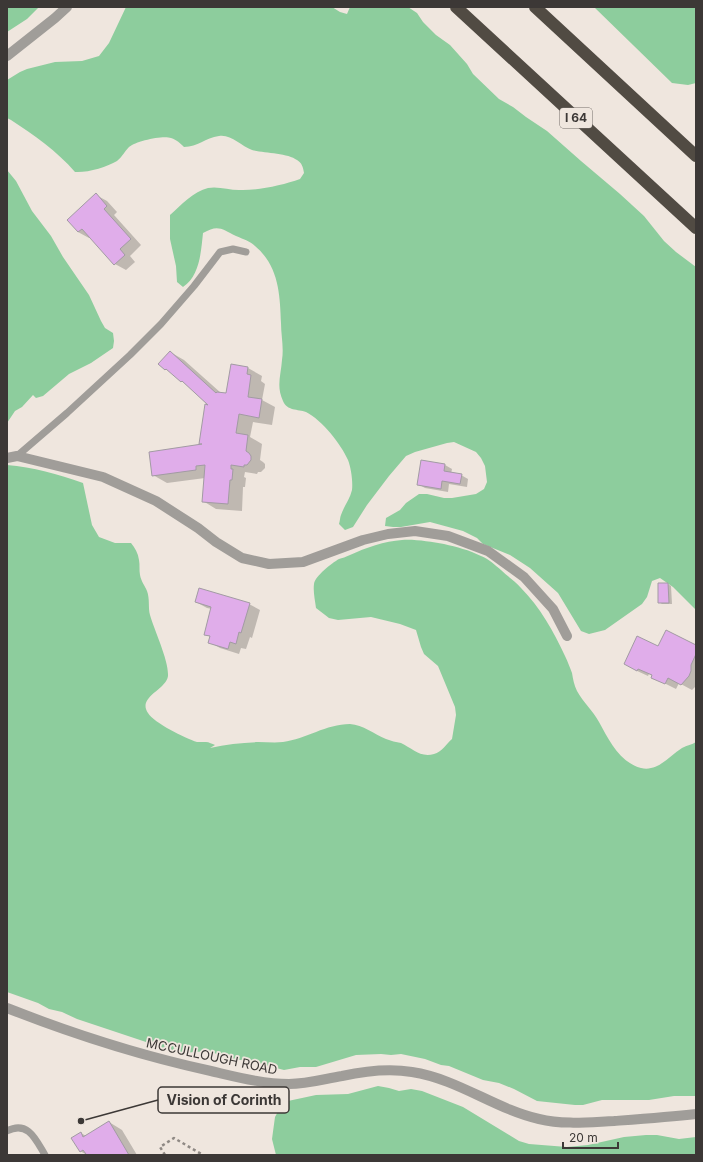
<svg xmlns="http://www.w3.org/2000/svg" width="703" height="1162" font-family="Inter,sans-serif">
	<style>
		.green { fill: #8dcd9d }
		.shadow { fill: #0003 }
		.building { fill: #e0adea; stroke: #a29ba3 }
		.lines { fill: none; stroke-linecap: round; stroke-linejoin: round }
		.path { stroke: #8f8984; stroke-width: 2.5; stroke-dasharray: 3 3; stroke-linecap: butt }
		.service { stroke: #a09d99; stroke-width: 7 }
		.minor { stroke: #a09d99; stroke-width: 10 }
		.tertiary { stroke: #a09d99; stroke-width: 10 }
		.motorway { stroke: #514b43; stroke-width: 12 }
		.labels { text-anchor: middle; stroke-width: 3.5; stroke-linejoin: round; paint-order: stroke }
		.shield { fill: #efe6de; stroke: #726c68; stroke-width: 1 }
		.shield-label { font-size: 12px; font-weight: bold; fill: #3c3836 }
		.street-label { font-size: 13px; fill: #3c3836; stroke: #efe6de }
		.leader { fill: none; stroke: #3c3836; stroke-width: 1.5 }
		.callout-dot { fill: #3c3836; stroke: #efe6de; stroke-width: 1.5 }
		.callout { fill: #efe6de; stroke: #3c3836; stroke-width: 1.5 }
		.callout-label { font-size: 14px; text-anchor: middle; font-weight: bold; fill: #3c3836 }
	</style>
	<rect width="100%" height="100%" fill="#efe6de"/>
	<!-- green -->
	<path class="green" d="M7 7H39L27 19 7 32Z
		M126 7H332L340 12 347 14 350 7H408L417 13 423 22 436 35 450 45 467 64 473 74 499 99 513 107 526 117 547 131 581 161 620 194 644 216 664 241 676 252 696 267V610L673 587 660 578 652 581 647 597 642 604 605 630 589 634 581 631 558 593 530 568 510 555 483 544 477 538 463 531 430 522 401 527H393L385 526 386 518 400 510 406 503 419 494H427L444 498H452L476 494 484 489 487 482 485 466 481 458 476 452 454 442 447 443 415 452 406 456 389 476 367 505 353 527 345 530 339 524C340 521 340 517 341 515 344 506 350 499 352 490 353 481 351 468 348 460 341 444 322 420 306 412 298 409 287 411 283 401 276 386 281 375 282 360 284 348 281 335 281 323 280 295 279 266 255 246 250 241 243 239 236 236 222 229 218 224 203 233 201 251 200 276 183 287L177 282 176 266 170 239V215C180 206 194 191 208 188 218 186 229 190 239 190 257 191 283 185 300 179L304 173C303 167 302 163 297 160 288 153 264 153 252 150 241 146 231 134 219 136 205 138 198 147 184 147 180 143 177 140 171 138 163 135 136 141 129 147 125 151 122 157 117 161 107 167 87 173 75 172 57 151 34 135 11 120L7 118V80L20 72 27 69 55 62 82 61 99 56 109 43Z
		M594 7H696V83L688 85 672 83Z
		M7 170 16 181 32 211 51 236 63 257 89 295 101 321 105 328 113 333 114 341 113 348 91 363 69 374 43 396 36 398 33 395 22 407 15 411 7 423Z
		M7 465C33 467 58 474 83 483L92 525 99 537 115 543H131C135 548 138 553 139 560 140 565 139 570 140 575 141 581 145 586 147 591 150 599 148 608 150 615 155 632 169 661 168 676 166 690 137 697 148 713 154 723 185 738 197 742 200 742 203 742 206 742 209 742 212 744 215 745L210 748C226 744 242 743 258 742 266 742 275 743 283 742 306 739 326 724 350 724 363 725 374 734 386 739 391 741 396 742 401 743 412 748 420 758 434 754 442 752 446 744 452 739L456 715 455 707 438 666 424 654 421 647 416 630 400 624 371 617 338 620 329 618 316 608C315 600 313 592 314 584 315 576 332 563 339 559 342 558 346 557 350 555 365 548 385 541 402 540 415 539 431 542 444 544 457 547 469 550 481 556 489 559 495 565 501 570 507 576 515 581 521 588 540 607 554 632 565 656 568 662 570 668 572 673 573 679 574 685 577 691 583 702 593 711 599 722 609 740 619 762 641 768 658 772 669 756 682 748 687 745 692 745 696 742V1096H674L649 1100H602L583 1105H575L537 1101 514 1089 499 1083 483 1080 449 1066 441 1065 425 1059 401 1054 391 1055 381 1054 356 1055 316 1067H300L284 1070 249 1061 232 1059 208 1051 182 1053 164 1048 77 1019 62 1012 49 1009 38 1003 7 992Z
		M378 1086 389 1088 399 1091 411 1089 422 1091 463 1107 519 1141 529 1144 567 1147 588 1145 624 1137 646 1135H657L679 1139 696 1137V1155H276L272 1139 275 1117 280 1108 288 1101 316 1095 348 1094Z"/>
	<!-- shadow -->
	<path class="shadow" d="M96 195 107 201 117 212 114 215 141 245 130 256 135 262 126 270 115 264 90 236 89 238 78 232Z
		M170 352 184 360 221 393 227 395 232 365 248 368 262 376 261 381 265 384 262 400 275 407 272 425 253 422 250 437 262 444 260 460 263 462 265 464V468L261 472H258L257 474 245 472 244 477 246 478 245 487H243L242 511 216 509 203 501 205 478 167 483 153 475 203 445 200 443 211 406 188 385 182 381 160 364Z
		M445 465 452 469 451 474 461 475 468 479 467 487 449 484 448 492 425 488 418 484Z
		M659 584H668L671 586 672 604H662L659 602Z
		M196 602 249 604 260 610 252 638 250 637 246 649 241 648 239 654 220 648 209 642 211 637 205 634 212 609 207 608Z
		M696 646V686L692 690 679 683 676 689 652 677 653 676 649 674 648 676 635 670 658 648Z
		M109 1122 122 1130 137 1155H87L80 1151 81 1133 86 1136Z"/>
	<!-- building -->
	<path class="building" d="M96 193 107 206 104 209 131 239 120 249 125 255 114 265 82 229 78 232 67 220Z
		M170 351 216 393 217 392 226 393 231 364 248 367 247 374 251 375 248 397 262 399 259 418 239 414 236 433 248 435 246 451 249 453 251 456V460L247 465H244V467L231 465V469H233L232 480H230L228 504 202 502 205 465 196 466V470L152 476 149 452 202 444H199L205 404 208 405 182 381 181 382 166 369 165 370 158 364Z
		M421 460 445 464 444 471 462 474 460 484 442 481 441 489 417 485Z
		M658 583H668L669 603H658Z
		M199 588 250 603 241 633 239 632 236 644 230 642 228 649 208 643 210 636 204 635 211 607 195 602Z
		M666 630 696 645V654L691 665V671L689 676 681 685 668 678 665 684 651 678 652 675 638 669 637 671 624 664 637 636 658 646Z
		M109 1121 129 1155H85L86 1154 83 1150 80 1152 71 1138 81 1132 83 1137Z"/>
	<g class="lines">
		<!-- path -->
		<path class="path" d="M165 1155 160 1147 174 1138 203 1155"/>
		<!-- service -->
		<path class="service" d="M17 456 67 413 130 355 161 324 194 286 220 252 233 249 246 252
			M7 1131C28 1120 36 1140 45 1155"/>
		<!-- minor -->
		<path class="minor" d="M7 458 17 456 103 477 156 501 198 528 216 542 242 558 269 564 303 562 363 540 388 534 415 531 448 536 488 551 524 577 553 609 567 636
			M7 1008C73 1034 142 1056 211 1071 237 1077 263 1084 289 1084 307 1084 324 1079 342 1076 365 1071 388 1068 412 1072 458 1079 495 1109 539 1119 564 1125 590 1122 614 1121 641 1119 669 1117 696 1114"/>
		<!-- tertiary -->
		<path class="tertiary" d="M7 56 55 18 67 7"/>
		<!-- motorway -->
		<path class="motorway" d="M456 7 696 228
			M535 7 696 156"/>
	</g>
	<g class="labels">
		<!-- shield labels -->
		<rect class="shield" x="560" y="108" width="32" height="20" rx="3"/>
		<g class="shield-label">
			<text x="576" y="122">I 64</text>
		</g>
		<!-- street labels -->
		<g class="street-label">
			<text transform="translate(212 1056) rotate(12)" y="5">MCCULLOUGH ROAD</text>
		</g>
	</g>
	<!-- callouts -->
	<path class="leader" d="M81 1121L158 1100"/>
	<circle class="callout-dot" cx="81" cy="1121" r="4"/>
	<rect class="callout" x="158" y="1087" width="131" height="26" rx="4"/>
	<g class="callout-label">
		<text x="224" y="1105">Vision of Corinth</text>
	</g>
	<!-- border -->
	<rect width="703" height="1162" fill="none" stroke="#3c3836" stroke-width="16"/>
	<!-- scale -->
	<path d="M563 1142v6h55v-6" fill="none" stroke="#3c3836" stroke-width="2"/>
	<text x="569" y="1142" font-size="12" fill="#3c3836" stroke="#efe6de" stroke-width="3" paint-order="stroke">20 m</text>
</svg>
